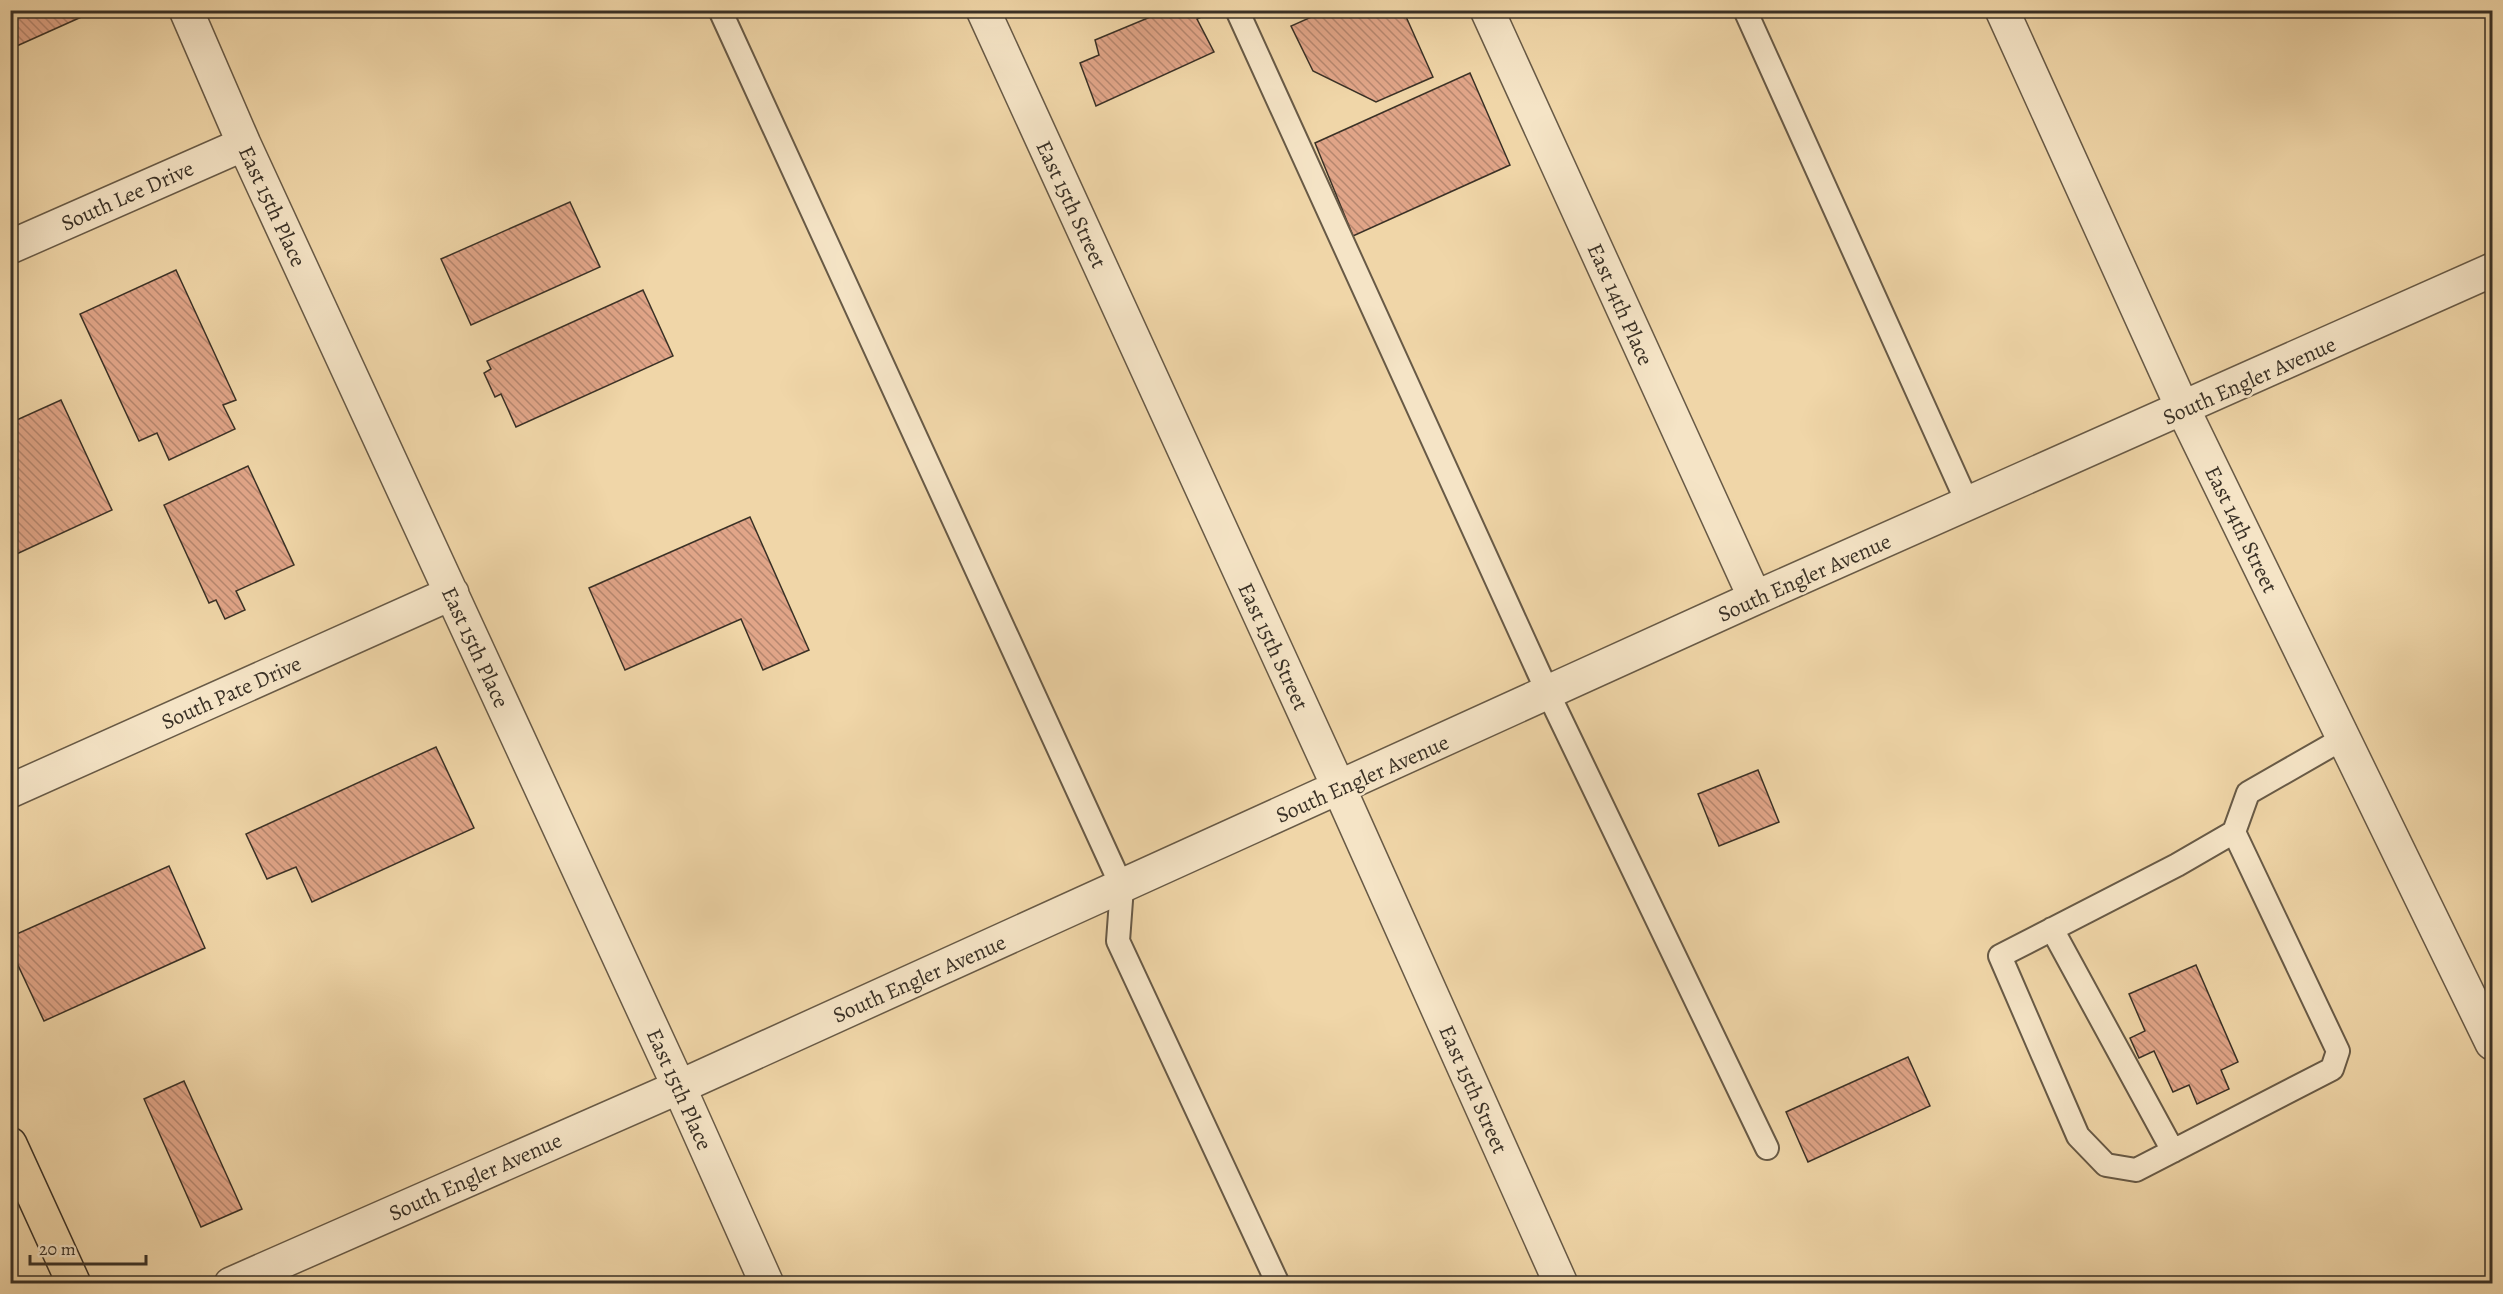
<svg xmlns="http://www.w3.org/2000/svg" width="2503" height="1294" font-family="Alegreya,serif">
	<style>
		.building { fill: url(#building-back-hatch); stroke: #3a3126; stroke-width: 1.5 }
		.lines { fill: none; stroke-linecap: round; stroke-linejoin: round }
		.service-casing { stroke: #685a46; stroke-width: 26 }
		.minor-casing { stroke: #685a46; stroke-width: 36 }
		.trunk-casing { stroke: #3a3126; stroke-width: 36 }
		.service { stroke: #f5e4c6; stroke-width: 22 }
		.minor { stroke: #f5e4c6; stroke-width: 33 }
		.trunk { stroke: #f0d6a8; stroke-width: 33 }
		.labels { text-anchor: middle; stroke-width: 5; stroke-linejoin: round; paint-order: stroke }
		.street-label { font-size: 22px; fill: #3a3126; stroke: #f5e4c6 }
	</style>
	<defs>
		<pattern id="building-back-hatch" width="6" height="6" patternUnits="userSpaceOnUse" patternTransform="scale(1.5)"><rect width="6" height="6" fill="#e1a588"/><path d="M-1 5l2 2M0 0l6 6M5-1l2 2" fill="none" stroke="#b7876f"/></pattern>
	</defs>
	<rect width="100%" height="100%" fill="#f0d6a8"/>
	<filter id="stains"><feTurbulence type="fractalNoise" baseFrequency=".00333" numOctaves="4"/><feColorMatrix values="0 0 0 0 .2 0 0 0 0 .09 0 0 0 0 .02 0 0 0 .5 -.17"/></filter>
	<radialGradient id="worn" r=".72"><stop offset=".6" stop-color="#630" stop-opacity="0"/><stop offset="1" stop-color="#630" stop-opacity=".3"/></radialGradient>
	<!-- building -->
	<path class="building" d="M10 10H97L10 49Z
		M1167 10H1210V13L1197 19 1214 52 1096 106 1080 63 1099 55 1095 40Z
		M1327 10H1403L1433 77 1376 102 1313 71 1291 26Z
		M1470 73 1510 165 1353 236 1315 143Z
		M570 202 600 267 471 325 441 259Z
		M176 270 236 400 223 405 235 429 169 460 157 433 139 441 80 314Z
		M643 290 673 356 516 427 501 394 495 397 484 373 491 369 487 361Z
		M61 400 112 510 10 557V423Z
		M248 466 294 565 236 591 245 610 225 619 216 600 209 603 164 505Z
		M750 517 809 650 763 670 741 619 625 670 589 588Z
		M436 747 474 828 312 902 296 867 267 879 246 834Z
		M1758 770 1779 822 1719 846 1698 794Z
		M169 866 205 948 44 1021 10 948V937Z
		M2196 965 2238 1062 2221 1070 2229 1089 2197 1104 2189 1085 2173 1092 2154 1051 2139 1058 2130 1038 2145 1031 2129 994Z
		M1908 1057 1930 1106 1808 1162 1786 1112Z
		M184 1081 242 1209 201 1227 144 1099Z"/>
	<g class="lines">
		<defs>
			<path id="service" d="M720 10 1122 887 1118 941 1278 1284
				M1237 10 1548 693 1767 1148
				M1745 10 1968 504
				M2234 832 2338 1051 2332 1069 2136 1170 2106 1165 2078 1136 2000 956 2177 865 2234 832 2248 793 2344 738
				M2052 929 2173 1151"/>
			<path id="minor" d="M186 10 244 144 679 1087 767 1284
				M983 10 1339 788 1561 1284
				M1487 10 1755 598
				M2002 10 2183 409 2492 1043
				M10 247 244 144
				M10 791 452 593
				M231 1284 679 1087 1755 598 2492 270"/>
			<path id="trunk" d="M10 1144 74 1284"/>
		</defs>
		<!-- service casing -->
		<use href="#service" class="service-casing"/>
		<!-- minor casing -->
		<use href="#minor" class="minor-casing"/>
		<!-- trunk casing -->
		<use href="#trunk" class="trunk-casing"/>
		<!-- service -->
		<use href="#service" class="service"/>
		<!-- minor -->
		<use href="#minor" class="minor"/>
		<!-- trunk -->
		<use href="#trunk" class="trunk"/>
	</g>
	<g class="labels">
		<!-- street labels -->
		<g class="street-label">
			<text transform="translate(127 195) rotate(-24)" y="8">South Lee Drive</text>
			<text transform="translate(1072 204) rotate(65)" y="8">East 15th Street</text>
			<text transform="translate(273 206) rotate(65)" y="8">East 15th Place</text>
			<text transform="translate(1621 304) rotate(66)" y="8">East 14th Place</text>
			<text transform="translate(2249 380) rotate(-24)" y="8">South Engler Avenue</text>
			<text transform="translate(2242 529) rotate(64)" y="8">East 14th Street</text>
			<text transform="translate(1804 577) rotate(-24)" y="8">South Engler Avenue</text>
			<text transform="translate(1274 646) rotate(65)" y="8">East 15th Street</text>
			<text transform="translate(476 647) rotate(65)" y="8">East 15th Place</text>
			<text transform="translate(231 692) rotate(-24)" y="8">South Pate Drive</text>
			<text transform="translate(1362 778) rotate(-24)" y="8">South Engler Avenue</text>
			<text transform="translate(919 978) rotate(-24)" y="8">South Engler Avenue</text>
			<text transform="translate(680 1089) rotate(66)" y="8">East 15th Place</text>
			<text transform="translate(1474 1089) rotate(66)" y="8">East 15th Street</text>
			<text transform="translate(475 1176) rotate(-24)" y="8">South Engler Avenue</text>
		</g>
	</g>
	<!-- margin -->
	<rect width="2503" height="1294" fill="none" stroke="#f0d6a8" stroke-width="36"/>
	<rect x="12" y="12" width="2479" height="1270" fill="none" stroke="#3a3126" stroke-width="3"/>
	<rect x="18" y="18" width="2467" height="1258" fill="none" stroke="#3a3126" stroke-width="1.5"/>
	<!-- scale -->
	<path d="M30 1255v9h116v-9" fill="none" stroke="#3a3126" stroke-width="3"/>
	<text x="39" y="1255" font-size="18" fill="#3a3126" stroke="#f5e4c6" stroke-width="4.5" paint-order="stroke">20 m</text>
	<rect width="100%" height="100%" filter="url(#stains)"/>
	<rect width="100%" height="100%" fill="url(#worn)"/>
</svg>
